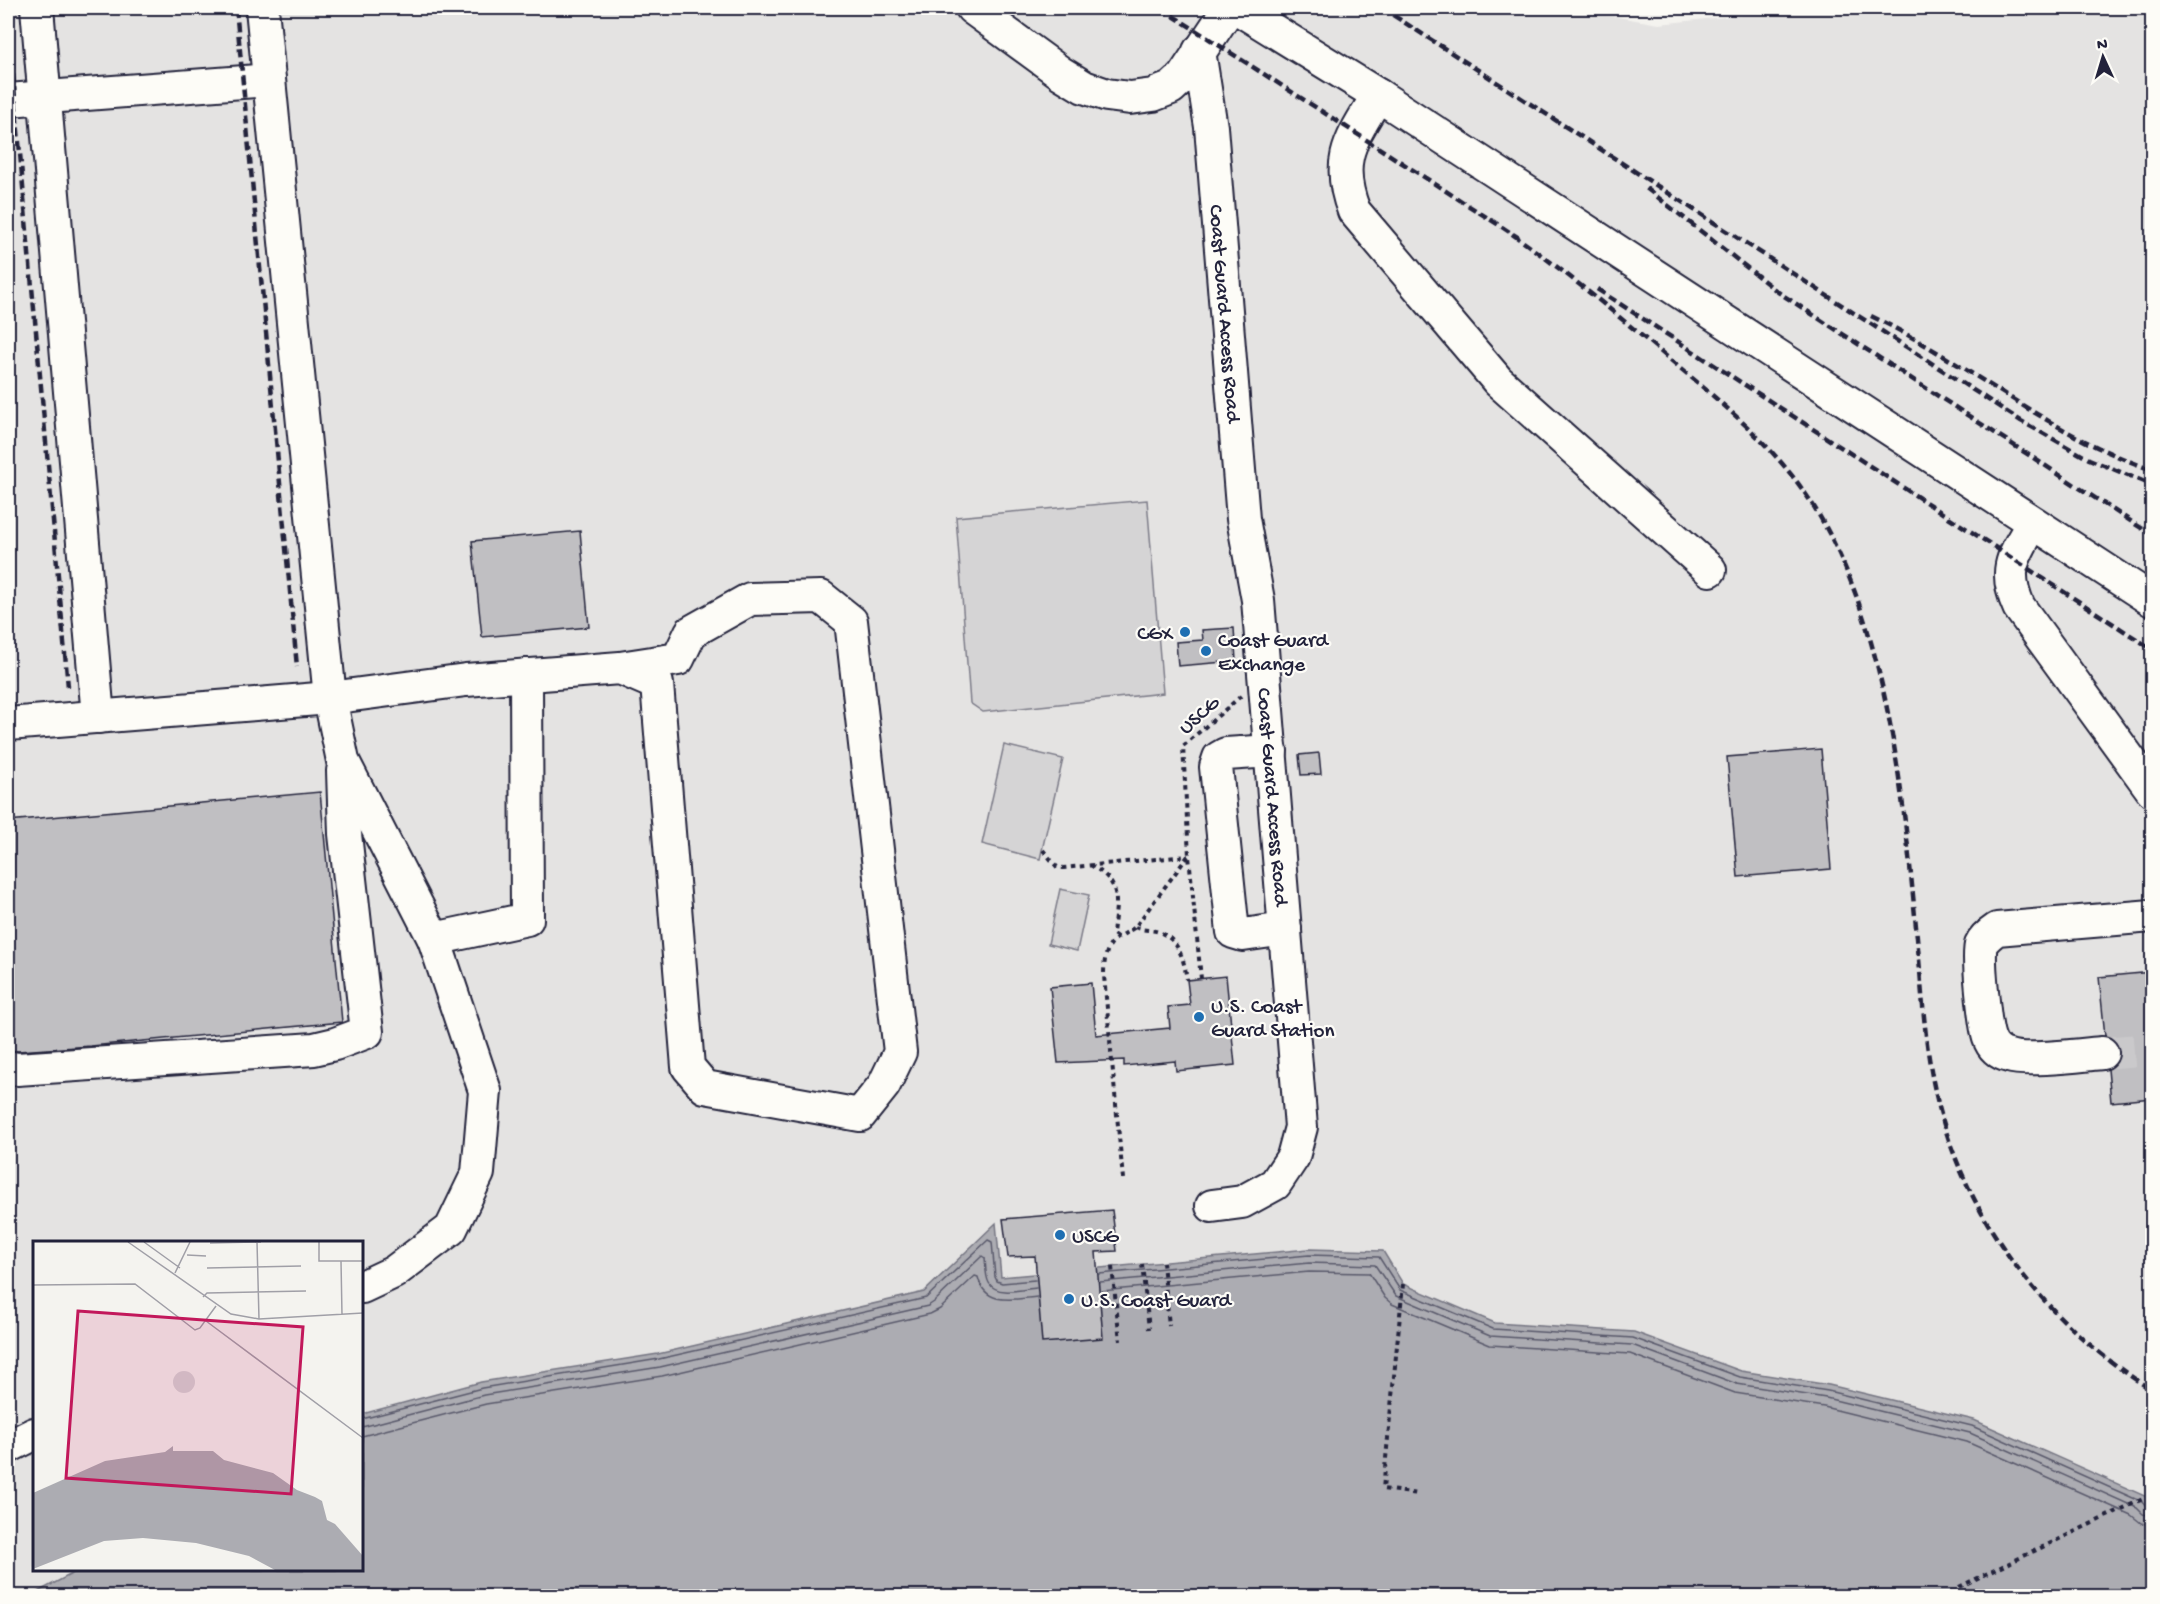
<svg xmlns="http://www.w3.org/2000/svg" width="2160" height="1604" font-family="'Gochi Hand',sans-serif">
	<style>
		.built { fill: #e4e3e2 }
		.green { fill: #d5d4d5; stroke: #7c7b88; stroke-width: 1.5 }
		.water { fill: #acacb2; stroke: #757582; stroke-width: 1.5 }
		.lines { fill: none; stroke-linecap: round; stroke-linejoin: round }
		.shore { stroke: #59596b; stroke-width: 1.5 }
		.building { fill: #c0bfc2; stroke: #22223b; stroke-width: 1.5 }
		.minor-tunnel { stroke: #cac9cb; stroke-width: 32; stroke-dasharray: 32 16; stroke-linecap: butt }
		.minor-casing { stroke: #22223b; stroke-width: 36 }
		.path { stroke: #22223b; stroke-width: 4; stroke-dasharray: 4.5 4.5; stroke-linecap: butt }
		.minor { stroke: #fdfcf7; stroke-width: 32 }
		.rail { stroke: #22223b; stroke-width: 4.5; stroke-dasharray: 9 4.5; stroke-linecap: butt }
		.poi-dot { fill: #1f6fb2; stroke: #fdfcf7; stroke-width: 2 }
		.labels { text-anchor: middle; stroke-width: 4.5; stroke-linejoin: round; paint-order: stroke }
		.street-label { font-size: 21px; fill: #22223b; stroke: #fdfcf7 }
		.poi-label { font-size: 21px; fill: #22223b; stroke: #fdfcf7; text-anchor: start }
		.inset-road { fill: none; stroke: #a09fa7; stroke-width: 1.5 }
		.view { fill: #c2185b; fill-opacity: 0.15; stroke: #c2185b; stroke-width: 3 }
		.inset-edge { fill: none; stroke: #22223b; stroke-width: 3 }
	</style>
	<rect width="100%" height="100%" fill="#f4f3ef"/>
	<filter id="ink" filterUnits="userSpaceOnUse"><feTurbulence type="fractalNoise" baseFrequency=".0167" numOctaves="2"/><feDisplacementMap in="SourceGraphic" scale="12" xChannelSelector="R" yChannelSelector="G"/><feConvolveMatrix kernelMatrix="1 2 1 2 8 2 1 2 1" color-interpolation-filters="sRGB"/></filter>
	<g filter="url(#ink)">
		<!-- built -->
		<path class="built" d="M8 8H1565L1659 24 1809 8H2152V1527L1974 1420 1829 1385 1741 1371 1634 1332 1495 1323 1403 1284 1305 1249 1001 1277 996 1223 924 1292 658 1354 481 1382 362 1414V1242H34V1570H79L30 1596H8Z"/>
		<!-- green -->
		<path class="green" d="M1147 500 1163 693 983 712 970 703 956 517Z
			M1004 745 1063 759 1040 859 982 844Z
			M1060 889 1089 895 1077 951 1048 944Z"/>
		<!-- water -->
		<path class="water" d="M996 1223 1001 1277 1309 1249 1383 1251 1403 1284 1495 1323 1634 1332 1741 1371 1829 1385 1974 1420 2147 1497 2152 1506V1596H30L79 1570H362V1414L481 1382 658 1354 924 1292Z"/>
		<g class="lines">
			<!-- shore -->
			<path class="shore" d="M1099 1274 1309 1255 1379 1257 1400 1290 1493 1329 1633 1338 1740 1377 1828 1391 1972 1426 2142 1502 2147 1508H2152
				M1100 1282 1309 1263 1375 1265 1396 1296 1490 1336 1632 1345 1737 1384 1826 1398 1970 1433 2137 1508 2143 1514 2152 1516
				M1101 1291 1309 1272 1369 1273 1385 1298 1392 1304 1490 1345 1630 1354 1735 1393 1824 1407 1967 1442 2131 1515 2141 1523 2152 1525
				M362 1419 482 1388 659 1359 926 1298 988 1240 992 1242 995 1277 997 1281 1002 1283 1035 1280
				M362 1427 484 1395 660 1367 928 1306 934 1302 982 1256 985 1258C986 1266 985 1276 989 1283 997 1297 1023 1289 1036 1288
				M362 1436 486 1404 662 1376 930 1314 940 1309 975 1276 978 1277C985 1307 1014 1299 1037 1297"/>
		</g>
		<!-- building -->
		<path class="building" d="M580 531 589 627 482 637 472 541Z
			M1234 628 1236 661 1178 666 1176 642 1203 640 1202 630Z
			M1821 749 1831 869 1738 877 1727 757Z
			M1319 753 1321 774 1301 775 1299 755Z
			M320 792 342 1022 91 1046 18 1051 8 1050V821Z
			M2152 972V1098L2111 1102 2108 1069 2118 1061 2120 1051 2116 1042 2105 1036 2099 977Z
			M1226 976 1235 1065 1176 1071 1175 1061 1124 1066V1060L1058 1063 1050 987 1091 983 1096 1035 1170 1028 1168 1007 1190 1005 1187 980Z
			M1112 1210 1117 1251 1096 1252 1103 1338 1042 1343 1035 1256 1008 1257 1003 1219Z"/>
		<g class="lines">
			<!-- minor-tunnel -->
			<path class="minor-tunnel" d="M2102 1053 2152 1049"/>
			<defs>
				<g id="minor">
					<path d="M37 8 98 717"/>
					<path d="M262 8 330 698 343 761 434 939 485 1091 478 1173 451 1229 394 1272 362 1287"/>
					<path d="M972 8 1061 73 1084 87 1107 95 1130 98 1153 95 1171 88 1183 77 1229 8"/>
					<path d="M1237 8 1378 95 2152 600"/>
					<path id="s1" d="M1199 51 1211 127 1243 519 1258 600 1301 1127 1293 1157 1275 1184 1242 1202 1212 1206"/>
					<path d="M1378 95C1352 139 1334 159 1354 211L1498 381 1710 570"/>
					<path d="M8 100 269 80"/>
					<path d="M2033 523C2014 555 2002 569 2019 607L2152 790"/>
					<path d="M8 724 330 698 466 680 620 668 657 684 688 1067 705 1087 860 1115 884 1085 900 1052 851 621 821 597 750 599 691 632 678 659 620 668"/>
					<path d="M1271 751 1226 754 1219 758 1216 767 1233 932 1243 935 1285 929"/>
					<path d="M434 939 527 919 526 675"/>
					<path d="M2102 1053C2080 1055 2027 1062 2009 1056 1999 1054 1992 1047 1989 1038 1985 1027 1977 955 1981 945 1984 938 1991 933 1997 929L2152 916"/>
					<path d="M8 1067 17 1069 314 1049 335 1044 367 1032 345 834 343 771"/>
					<path d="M8 1447 34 1434"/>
				</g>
			</defs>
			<!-- minor casing -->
			<use href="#minor" class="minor-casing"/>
			<!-- path -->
			<path class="path" d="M1043 850 1057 867 1063 868 1188 856
				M1090 865C1124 883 1116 902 1113 934L1117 937
				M1135 927C1143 931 1151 929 1159 932 1180 940 1184 961 1187 980
				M1201 979 1189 856 1183 746 1241 696
				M1123 1179 1104 976C1104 962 1105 944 1119 937 1125 933 1130 931 1135 927L1188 856
				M1163 1262 1169 1326
				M1142 1264 1149 1329
				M1112 1267 1120 1341
				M1403 1284 1383 1489 1418 1494
				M1959 1587 2147 1497"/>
			<!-- minor -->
			<use href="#minor" class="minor"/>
			<!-- rail -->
			<path class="rail" d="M236 8 297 667
				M1161 8 1519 238
				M1382 8 2021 421 2089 459 2152 485
				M8 20 68 687
				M1646 188 1778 292 2152 535
				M1512 234C1564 270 1611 310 1660 351 1718 400 1780 448 1819 515 1890 637 1905 809 1918 948 1923 1001 1925 1055 1939 1107 1970 1226 2049 1326 2152 1390
				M1597 289 2152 649
				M1871 316C1944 351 2009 401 2081 439 2104 451 2128 461 2152 470"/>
		</g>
	</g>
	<!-- markers -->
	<g class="poi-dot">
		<circle cx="1185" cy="632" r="6"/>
		<circle cx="1206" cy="651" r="6"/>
		<circle cx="1199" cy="1017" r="6"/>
		<circle cx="1060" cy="1235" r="6"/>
		<circle cx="1069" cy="1299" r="6"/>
	</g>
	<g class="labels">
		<!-- street labels -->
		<g class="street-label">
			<text dy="7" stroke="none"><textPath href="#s1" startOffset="264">Coast Guard Access Road</textPath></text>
			<text transform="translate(1198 714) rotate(-42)" y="7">USCG</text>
			<text dy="7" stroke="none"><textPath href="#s1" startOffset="750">Coast Guard Access Road</textPath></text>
		</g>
		<!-- poi labels -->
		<g class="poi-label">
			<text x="1173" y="639" text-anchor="end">CGX</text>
			<text x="1218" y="646">Coast Guard<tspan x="1218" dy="24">Exchange</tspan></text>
			<text x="1211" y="1012">U.S. Coast<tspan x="1211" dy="24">Guard Station</tspan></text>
			<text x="1072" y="1242">USCG</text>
			<text x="1081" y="1306">U.S. Coast Guard</text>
		</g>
	</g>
	<!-- overview -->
	<g transform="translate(33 1241)">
		<rect width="330" height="330" fill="#f4f3ef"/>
		<path d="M140 141a11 11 0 1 1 22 0a11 11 0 1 1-22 0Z" fill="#d5d4d5"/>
		<path d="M140 205V210H180L191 219 240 232 264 249 282 256 289 260 294 279 302 283 330 315V329H242L216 315 163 302 110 297 71 300 0 328V252L72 220 132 211Z" fill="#acacb2"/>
		<path class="inset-road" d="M95 1 198 73 226 78 330 72M111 1 147 27M224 1 226 78M286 1V20H330M177 2 228 1M154 14 173 15M308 20 309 74M174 27 268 25M142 32 157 1M0 44 102 43 162 89 167 87 183 65M170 56 174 52 273 50M173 80 330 197"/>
		<path class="view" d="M45 70 270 86 258 253 33 237Z"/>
		<rect width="330" height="330" class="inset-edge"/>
	</g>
	<!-- margin -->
	<rect width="2160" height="1604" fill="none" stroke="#fdfcf7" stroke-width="30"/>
	<rect x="15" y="15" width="2130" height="1574" fill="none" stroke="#22223b" stroke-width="2" filter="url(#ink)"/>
	<!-- north arrow -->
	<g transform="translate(2103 57) rotate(356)" stroke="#fdfcf7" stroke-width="4.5" paint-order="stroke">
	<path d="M0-4.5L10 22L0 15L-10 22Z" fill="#22223b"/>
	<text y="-9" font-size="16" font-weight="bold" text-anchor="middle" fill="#22223b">N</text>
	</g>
</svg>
